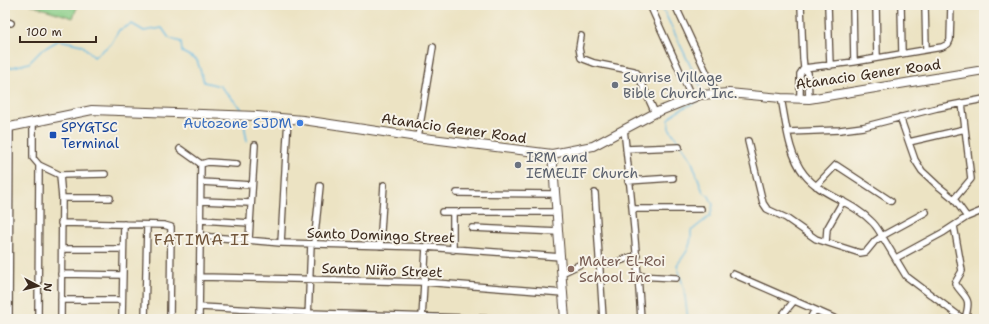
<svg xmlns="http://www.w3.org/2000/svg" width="989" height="324" font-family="'Shantell Sans',sans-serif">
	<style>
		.green { fill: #8ace88; stroke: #627c53 }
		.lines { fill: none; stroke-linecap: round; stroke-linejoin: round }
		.stream { stroke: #65bae2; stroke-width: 1.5 }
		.minor-casing { stroke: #564637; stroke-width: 8 }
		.secondary-casing { stroke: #564637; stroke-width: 10 }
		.minor { stroke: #fff; stroke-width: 5.5 }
		.secondary { stroke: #fff; stroke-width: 8 }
		.worship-dot { fill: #6b7280; stroke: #f7f3e8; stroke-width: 1.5 }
		.shop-dot { fill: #3f7fe0; stroke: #f7f3e8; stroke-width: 1.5 }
		.transit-dot { fill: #1a4fb4; stroke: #f7f3e8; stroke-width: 1.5 }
		.education-dot { fill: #8d6e63; stroke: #f7f3e8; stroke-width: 1.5 }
		.labels { text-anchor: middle; stroke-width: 4; stroke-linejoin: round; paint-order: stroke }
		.street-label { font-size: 14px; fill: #3b2a1e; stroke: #f7f3e8 }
		.worship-label { font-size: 14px; fill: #5b616d; stroke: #f7f3e8; text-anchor: start }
		.shop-label { font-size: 14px; fill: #366cbe; stroke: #f7f3e8; text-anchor: end }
		.transit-label { font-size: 14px; fill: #164399; stroke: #f7f3e8; text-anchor: start }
		.education-label { font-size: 14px; fill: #785e54; stroke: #f7f3e8; text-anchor: start }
		.quarter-label { font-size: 16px; letter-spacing: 1px; fill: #71553a; stroke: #f7f3e8 }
	</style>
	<rect width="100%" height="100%" fill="#f7f3e8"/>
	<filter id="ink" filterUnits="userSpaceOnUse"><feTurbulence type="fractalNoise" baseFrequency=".025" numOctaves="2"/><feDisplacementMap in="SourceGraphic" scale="8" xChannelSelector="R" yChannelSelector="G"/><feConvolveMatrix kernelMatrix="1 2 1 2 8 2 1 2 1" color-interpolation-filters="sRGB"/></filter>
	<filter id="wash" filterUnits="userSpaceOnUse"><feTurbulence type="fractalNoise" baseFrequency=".012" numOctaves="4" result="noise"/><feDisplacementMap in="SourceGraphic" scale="16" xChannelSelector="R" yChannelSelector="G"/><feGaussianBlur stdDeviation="0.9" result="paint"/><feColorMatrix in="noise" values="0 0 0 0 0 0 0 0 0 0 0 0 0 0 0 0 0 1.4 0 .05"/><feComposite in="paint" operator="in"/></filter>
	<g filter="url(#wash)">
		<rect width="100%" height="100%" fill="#ece3c3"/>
		<!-- green -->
		<path class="green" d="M31 5H78L73 18Z"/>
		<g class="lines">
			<!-- stream -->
			<path class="stream" d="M661 5 703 92
				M5 69 29 63 42 50 59 40 82 45 94 57 111 44 119 30 132 24 144 31 162 28 169 38 181 42 182 52 197 60 204 82 220 86 241 108 242 113
				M243 118 247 141
				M688 319 684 289 677 265C686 253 692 247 691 231L710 216 713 205 709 196 703 192 691 159 669 128V119L677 111 698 101"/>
		</g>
	</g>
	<g filter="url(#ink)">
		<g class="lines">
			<defs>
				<path id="minor" d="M650 5 692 98
					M675 5 716 93
					M801 5 803 58 804 68 808 73 809 99
					M828 5 830 66
					M853 5 854 62
					M876 5 877 58
					M901 5 902 53
					M925 5 926 49
					M5 21 11 23
					M581 36 579 48 581 58 594 63 634 71 637 73 655 113
					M804 68 854 62 942 47 948 44 950 40 951 5
					M781 98C786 122 788 154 804 174 821 196 852 201 871 221 876 225 879 231 882 236L926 212
					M800 99V74L804 68
					M900 117 915 160 922 171 937 185 954 199 967 217
					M33 121V158L39 165 60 175 62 198 61 319
					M624 129C631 192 637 255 641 319
					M788 132 840 130 863 127 937 108 984 99
					M418 137 433 47
					M748 141 763 203 767 209 786 218 816 239 860 253 866 252 875 241 882 236 906 276 963 319
					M909 142 965 129
					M180 149 201 164 199 319
					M626 149 679 147
					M201 164 208 162 237 164
					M60 175 105 174
					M628 181 673 178
					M201 182 252 185
					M816 186 836 165 891 201
					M457 193 555 194
					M595 193 603 319
					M62 198H110
					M954 199 971 179 962 103
					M201 201 251 203
					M633 209H701
					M442 212H556
					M200 220 250 223
					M61 223 164 225 171 227 170 319
					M954 226 962 271 955 283C965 300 972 295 965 319
					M472 228 559 232
					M200 236 281 243 426 247 561 257
					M249 239 255 145
					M826 242 827 229 843 201
					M281 243 288 118
					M314 244 320 186
					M380 246 384 185
					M62 249H122
					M453 250V212
					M896 258 944 232 967 217 984 210
					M600 263H614L637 255
					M562 273 583 263
					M61 274 122 275
					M733 274 836 319
					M638 276 676 278
					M200 277 423 282 563 293
					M61 300H122
					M200 307 309 313 496 319
					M9 319 10 128
					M38 319 39 165
					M122 319 124 224
					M145 319 147 225
					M308 319 311 244
					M422 319 426 247
					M779 319 794 301
					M810 319 814 311"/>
				<path id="secondary" d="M5 128 92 110 257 116 303 120 424 138 552 154 593 146 655 113 700 95 729 93 781 98 809 99 984 70
					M552 154 565 319"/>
			</defs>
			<!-- minor casing -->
			<use href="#minor" class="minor-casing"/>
			<!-- secondary casing -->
			<use href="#secondary" class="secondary-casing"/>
			<!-- minor -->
			<use href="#minor" class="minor"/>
			<!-- secondary -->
			<use href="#secondary" class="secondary"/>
		</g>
	</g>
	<!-- markers -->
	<g class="worship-dot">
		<circle cx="615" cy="85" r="4"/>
		<circle cx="518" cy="165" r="4"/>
	</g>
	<circle class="shop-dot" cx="300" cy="123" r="4"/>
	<rect class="transit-dot" x="49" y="131" width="8" height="8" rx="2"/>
	<circle class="education-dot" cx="571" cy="269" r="4"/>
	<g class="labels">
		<!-- street labels -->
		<g class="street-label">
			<text transform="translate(868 74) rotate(-8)" y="5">Atanacio Gener Road</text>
			<text transform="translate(454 128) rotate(8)" y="5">Atanacio Gener Road</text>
			<text transform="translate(381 235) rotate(2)" y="5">Santo Domingo Street</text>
			<text transform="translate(382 270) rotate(2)" y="5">Santo Niño Street</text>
		</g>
		<!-- worship labels -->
		<g class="worship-label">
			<text x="623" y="82">Sunrise Village<tspan x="623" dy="16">Bible Church Inc.</tspan></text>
			<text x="526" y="162">IRM and<tspan x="526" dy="16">IEMELIF Church</tspan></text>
		</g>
		<!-- shop labels -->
		<g class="shop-label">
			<text x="292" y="128">Autozone SJDM</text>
		</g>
		<!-- transit labels -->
		<g class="transit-label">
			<text x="61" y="132">SPYGTSC<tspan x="61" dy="16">Terminal</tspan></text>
		</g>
		<!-- education labels -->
		<g class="education-label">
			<text x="579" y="266">Mater El-Roi<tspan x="579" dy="16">School Inc</tspan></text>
		</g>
		<!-- quarter labels -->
		<g class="quarter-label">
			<text x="202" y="245">FATIMA II</text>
		</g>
	</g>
	<!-- margin -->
	<rect width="989" height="324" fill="none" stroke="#f7f3e8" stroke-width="20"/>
	<!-- north arrow -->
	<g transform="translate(38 286) rotate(97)" stroke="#f7f3e8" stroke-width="3" paint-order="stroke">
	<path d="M0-3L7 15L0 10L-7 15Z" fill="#3b2a1e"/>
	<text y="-6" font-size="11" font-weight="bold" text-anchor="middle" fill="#3b2a1e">N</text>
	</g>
	<!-- scale -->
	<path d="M20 36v6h76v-6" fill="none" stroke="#3b2a1e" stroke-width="2"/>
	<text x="26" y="36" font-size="12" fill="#3b2a1e" stroke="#f7f3e8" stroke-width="3" paint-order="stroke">100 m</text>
</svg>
